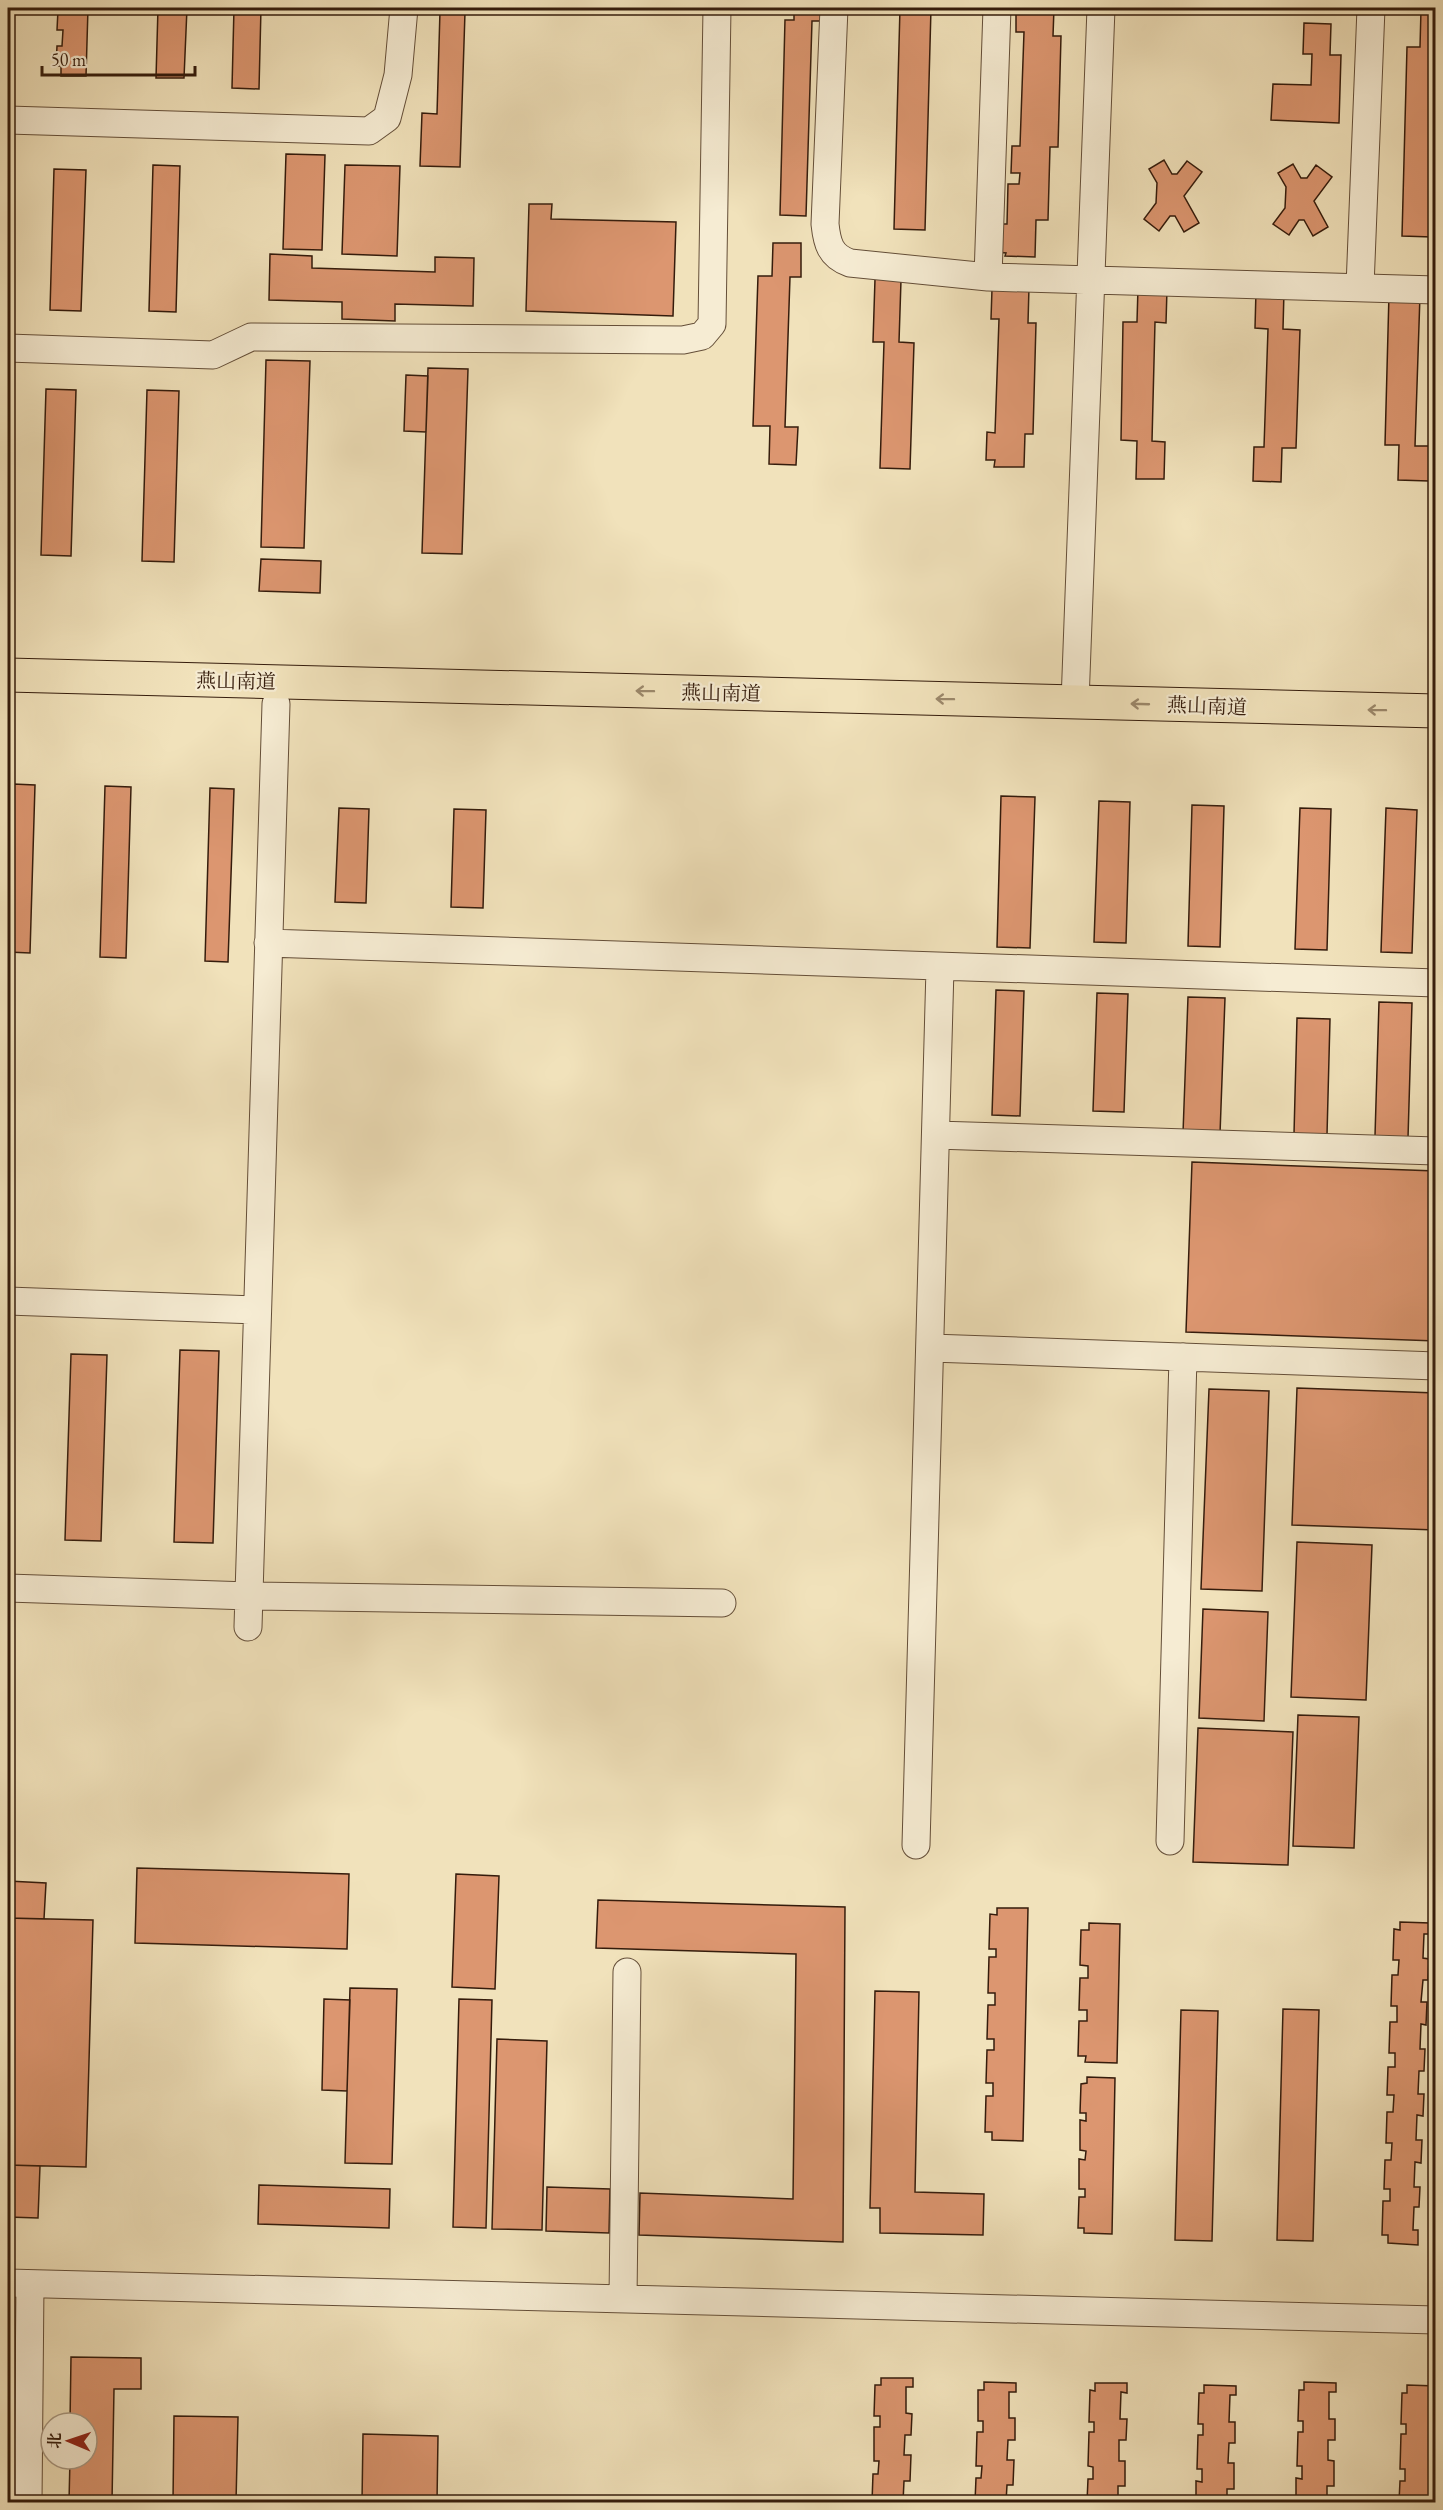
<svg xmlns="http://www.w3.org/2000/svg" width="1443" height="2510" font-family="'EB Garamond','Noto Serif SC',serif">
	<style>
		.building { fill: #dc9670; stroke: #351c0c; stroke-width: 1.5 }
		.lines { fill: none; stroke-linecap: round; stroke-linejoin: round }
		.minor-casing { stroke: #644e38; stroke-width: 29 }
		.major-casing { stroke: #351c0c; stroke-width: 35 }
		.minor { stroke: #f6ecd3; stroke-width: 27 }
		.major { stroke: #f1e2bb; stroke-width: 33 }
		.oneway { stroke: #9c896c }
		.labels { text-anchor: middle; stroke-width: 4.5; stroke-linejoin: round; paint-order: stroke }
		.street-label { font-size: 20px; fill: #351c0c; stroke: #f6ecd3 }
	</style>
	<rect width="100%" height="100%" fill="#f1e2bb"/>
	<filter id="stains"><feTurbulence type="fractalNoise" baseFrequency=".00333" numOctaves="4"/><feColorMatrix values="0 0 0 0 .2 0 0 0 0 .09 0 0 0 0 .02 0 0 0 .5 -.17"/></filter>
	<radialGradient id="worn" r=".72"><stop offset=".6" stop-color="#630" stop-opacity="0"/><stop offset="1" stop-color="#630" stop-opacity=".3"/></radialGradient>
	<!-- building -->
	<path class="building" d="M63 8H88L86 76H61V66H56L57 46H62L63 30H57L58 10H63Z
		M158 8H187L184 78H156Z
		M234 8H261L259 89 232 88Z
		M794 8H822V21H812L806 216 780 215 785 20H794Z
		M900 8H931L925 230 894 229Z
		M1016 8H1054L1053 36H1061L1058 147H1050L1048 220H1036L1035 257 1005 256 1006 253 996 252V224H1007L1008 184H1019L1020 173H1011L1012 146H1020L1024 32H1016Z
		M1421 10 1436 11 1432 237 1402 236 1407 47H1420Z
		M440 11 465 12 460 167 420 166 422 113 437 114Z
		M1304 23 1331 24 1330 55H1341L1339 123 1271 120 1273 84 1311 85 1312 54H1303Z
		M286 154 325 155 322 250 283 249Z
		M1164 160 1172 174H1177L1187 161 1202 172 1184 196 1199 223 1184 232 1175 216H1170L1159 231 1144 219 1156 203 1157 183 1149 169Z
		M1293 164 1301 178H1307L1316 165 1332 177 1314 201 1328 227 1313 236 1304 220H1299L1289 235 1273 224 1285 208 1286 187 1278 173Z
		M153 165 180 166 176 312 149 311Z
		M345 165 400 166 397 256 342 254Z
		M54 169 86 170 81 311 50 310Z
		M529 204H552L551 219 676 222 673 316 526 311Z
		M773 243H801V277H790L785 427H798L796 465 769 464 770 426H753L758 276H772Z
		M270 254 312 256V268L435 272V257L474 258 473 306 395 304V321L342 319V302L269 300Z
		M875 279 901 280 899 342 914 343 910 469 880 468 884 342H873Z
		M1029 287 1028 323H1036L1033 434H1025L1024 467H994L995 460H986L987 432 995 433 999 319H991L992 289Z
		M1138 288 1167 289 1166 323 1155 322 1152 441 1165 442 1164 479H1136L1137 441 1121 440 1123 322H1137Z
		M1256 291H1284L1283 329 1300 330 1296 448H1282L1281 482 1253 481 1254 447H1264L1268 329 1255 328Z
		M1389 294 1420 295 1415 446H1430L1429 481 1398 480 1399 445H1385Z
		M266 360 310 361 304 548 261 547Z
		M428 368 468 369 462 554 422 553Z
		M406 375 428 376 426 432 404 431Z
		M46 389 76 390 71 556 41 555Z
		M147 390 179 391 174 562 142 561Z
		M261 559 321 561 320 593 259 591Z
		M13 784 35 785 30 953 8 952Z
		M105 786 131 787 126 958 100 957Z
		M210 788 234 789 228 962 205 961Z
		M1001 796 1035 797 1030 948 997 947Z
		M1099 801 1130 802 1126 943 1094 942Z
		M1192 805 1224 806 1220 947 1188 946Z
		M339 808 369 809 366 903 335 902Z
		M1300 808 1331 809 1327 950 1295 949Z
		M1386 808 1417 810 1412 953 1381 952Z
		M454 809 486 810 483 908 451 907Z
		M996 990 1024 991 1020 1116 992 1115Z
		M1097 993 1128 994 1124 1112 1093 1111Z
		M1188 997 1225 998 1220 1134 1183 1133Z
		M1379 1002 1412 1003 1408 1138 1375 1136Z
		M1297 1018 1330 1019 1327 1135 1294 1134Z
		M1192 1162 1436 1171V1341L1186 1332Z
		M180 1350 219 1351 213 1543 174 1542Z
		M71 1354 107 1355 101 1541 65 1540Z
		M1297 1388 1436 1393V1530L1292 1525Z
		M1209 1389 1269 1391 1262 1591 1201 1589Z
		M1297 1542 1372 1545 1366 1700 1291 1697Z
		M1203 1609 1268 1612 1264 1721 1199 1718Z
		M1298 1715 1359 1717 1354 1848 1293 1846Z
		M1198 1728 1293 1732 1288 1865 1193 1862Z
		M137 1868 349 1874 347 1949 135 1943Z
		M456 1874 499 1876 495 1989 452 1987Z
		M8 1881 46 1883 44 1919 8 1918Z
		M598 1900 845 1907 843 2242 639 2235 640 2193 793 2199 796 1954 596 1948Z
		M997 1908H1028L1023 2141 992 2140V2132H985L986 2096H993V2083H986L987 2050H994V2039H987L988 2005H995V1993H988L989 1957H996V1949H989L990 1914 997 1915Z
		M8 1918 93 1920 86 2167 8 2165Z
		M1400 1922 1430 1923V1934H1424L1423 1958 1429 1959 1428 1980H1423L1421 2002H1427L1426 2025 1421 2024 1420 2049H1425L1424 2071H1419L1418 2094H1424L1423 2116 1417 2115 1416 2140H1422L1421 2163 1415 2162 1414 2187H1420L1419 2207H1414L1413 2230H1418V2245L1388 2243V2235H1382L1383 2201H1390V2189H1384L1385 2160H1391L1392 2143H1386L1387 2112H1393L1394 2095H1387L1388 2067H1395V2053H1389L1390 2022H1397V2006H1391L1392 1975H1398L1399 1960H1393L1394 1929 1400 1930Z
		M1089 1923 1120 1924 1117 2063 1085 2062 1086 2056H1078L1079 2021H1087V2010H1079L1080 1978H1088V1966L1080 1965 1081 1930H1089Z
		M350 1988 397 1989 392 2164 345 2163Z
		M875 1991 919 1992 915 2192 984 2194 983 2235 880 2233V2208H870Z
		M324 1999 350 2000 347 2091 322 2090Z
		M459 1999 492 2000 486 2228 453 2227Z
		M1283 2009 1319 2010 1313 2241 1277 2240Z
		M1181 2010 1218 2011 1212 2241 1175 2240Z
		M497 2039 547 2041 542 2230 492 2229Z
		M1087 2077 1115 2078 1112 2234 1084 2233V2228H1078L1079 2197H1085V2189H1079V2159L1085 2160 1086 2151 1080 2150V2120L1086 2121V2113H1080L1081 2084 1087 2083Z
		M8 2165 40 2166 38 2218 8 2217Z
		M259 2185 390 2189 389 2228 258 2224Z
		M547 2187 610 2189 609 2233 546 2231Z
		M71 2357 141 2358V2389H114L112 2502H69L70 2459H87V2423H70Z
		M881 2378H913V2387H906V2413L912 2414 911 2435H905L904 2455H911L910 2481H904L903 2502H872L873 2474H878L879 2461H874V2427H880V2416H874L875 2385H881Z
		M984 2382 1016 2383V2392H1009V2418H1015V2440H1008L1007 2460H1014L1013 2485H1007L1006 2502H975L976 2478H981L982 2466H976L977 2432H983V2421H978V2390H984Z
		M1304 2382 1336 2383V2392H1329V2419H1335V2440H1328V2460L1334 2461V2486H1327V2502H1296V2478L1302 2479V2466H1297L1298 2432H1303V2421H1298L1299 2390H1304Z
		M1095 2383H1127V2393L1121 2392 1120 2419H1127L1126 2440H1119V2461H1125V2486H1118V2502H1087L1088 2479H1093V2467L1088 2466 1089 2432H1094V2422H1089L1090 2390 1095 2391Z
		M1204 2385 1236 2386V2395H1230L1229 2422H1235V2443H1229L1228 2463H1234V2489H1227V2502H1196V2481L1202 2482V2469H1197L1198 2435H1203V2424H1198L1199 2393H1204Z
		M1407 2385 1436 2386 1432 2421H1436V2443H1432L1431 2463H1436V2488H1430V2502H1399L1400 2481H1405V2469H1400L1401 2434H1406V2424H1401L1402 2393H1407Z
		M174 2416 238 2417 236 2502H173Z
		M363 2434 438 2436 437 2502H362Z"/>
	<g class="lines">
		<defs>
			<path id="minor" d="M834 8 825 224C827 243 830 256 850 263L988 277 1436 290
				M8 120 369 131 387 118 398 75 404 8
				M988 277 997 8
				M1360 287 1371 8
				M8 348 213 355 251 337 683 340 702 336 712 324 717 8
				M1075 702 1101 8
				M268 943 1436 983
				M936 1135 1436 1151
				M8 1301 257 1310
				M931 1348 1436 1366
				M8 1588 249 1596 722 1603
				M248 1627 276 704
				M1170 1841 1183 1357
				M916 1845 940 968
				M8 2283 1436 2320
				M623 2299 627 1972
				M28 2502 30 2284"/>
			<path id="major" d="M8 675 1436 711"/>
		</defs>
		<!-- minor casing -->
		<use href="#minor" class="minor-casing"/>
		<!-- major casing -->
		<use href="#major" class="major-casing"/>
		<!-- minor -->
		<use href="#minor" class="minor"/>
		<!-- major -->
		<use href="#major" class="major"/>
	</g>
	<!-- one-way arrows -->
	<defs><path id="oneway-shaft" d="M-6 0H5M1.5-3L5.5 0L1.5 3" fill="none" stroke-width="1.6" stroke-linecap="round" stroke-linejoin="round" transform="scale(1.5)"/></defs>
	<g class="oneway">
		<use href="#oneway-shaft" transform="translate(645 691) rotate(-179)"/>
		<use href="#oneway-shaft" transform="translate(945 699) rotate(-179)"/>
		<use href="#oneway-shaft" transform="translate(1140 704) rotate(-178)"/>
		<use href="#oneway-shaft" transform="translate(1377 710) rotate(-179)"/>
	</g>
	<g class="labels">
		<!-- street labels -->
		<g class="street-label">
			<text transform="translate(236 681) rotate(1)" y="7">燕山南道</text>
			<text transform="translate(721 693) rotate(1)" y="7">燕山南道</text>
			<text transform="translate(1207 706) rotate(2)" y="7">燕山南道</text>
		</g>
	</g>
	<!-- margin -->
	<rect width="1443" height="2510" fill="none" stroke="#f1e2bb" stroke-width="30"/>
	<rect x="9" y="9" width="1425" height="2492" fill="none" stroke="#351c0c" stroke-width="3"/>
	<rect x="15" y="15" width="1413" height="2480" fill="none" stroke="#351c0c" stroke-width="1.5"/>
	<!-- north arrow -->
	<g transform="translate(69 2441) rotate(272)"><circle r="28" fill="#f6ecd3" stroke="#a99983" stroke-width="1.5"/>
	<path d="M0-4.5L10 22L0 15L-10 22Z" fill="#8f2418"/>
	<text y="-9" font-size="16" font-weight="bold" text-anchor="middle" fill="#351c0c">北</text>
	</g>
	<!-- scale -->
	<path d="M42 66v9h153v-9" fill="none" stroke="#351c0c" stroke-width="3"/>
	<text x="51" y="66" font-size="18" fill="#351c0c" stroke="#f6ecd3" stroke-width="4.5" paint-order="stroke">50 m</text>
	<rect width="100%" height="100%" filter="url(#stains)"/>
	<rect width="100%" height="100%" fill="url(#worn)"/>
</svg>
